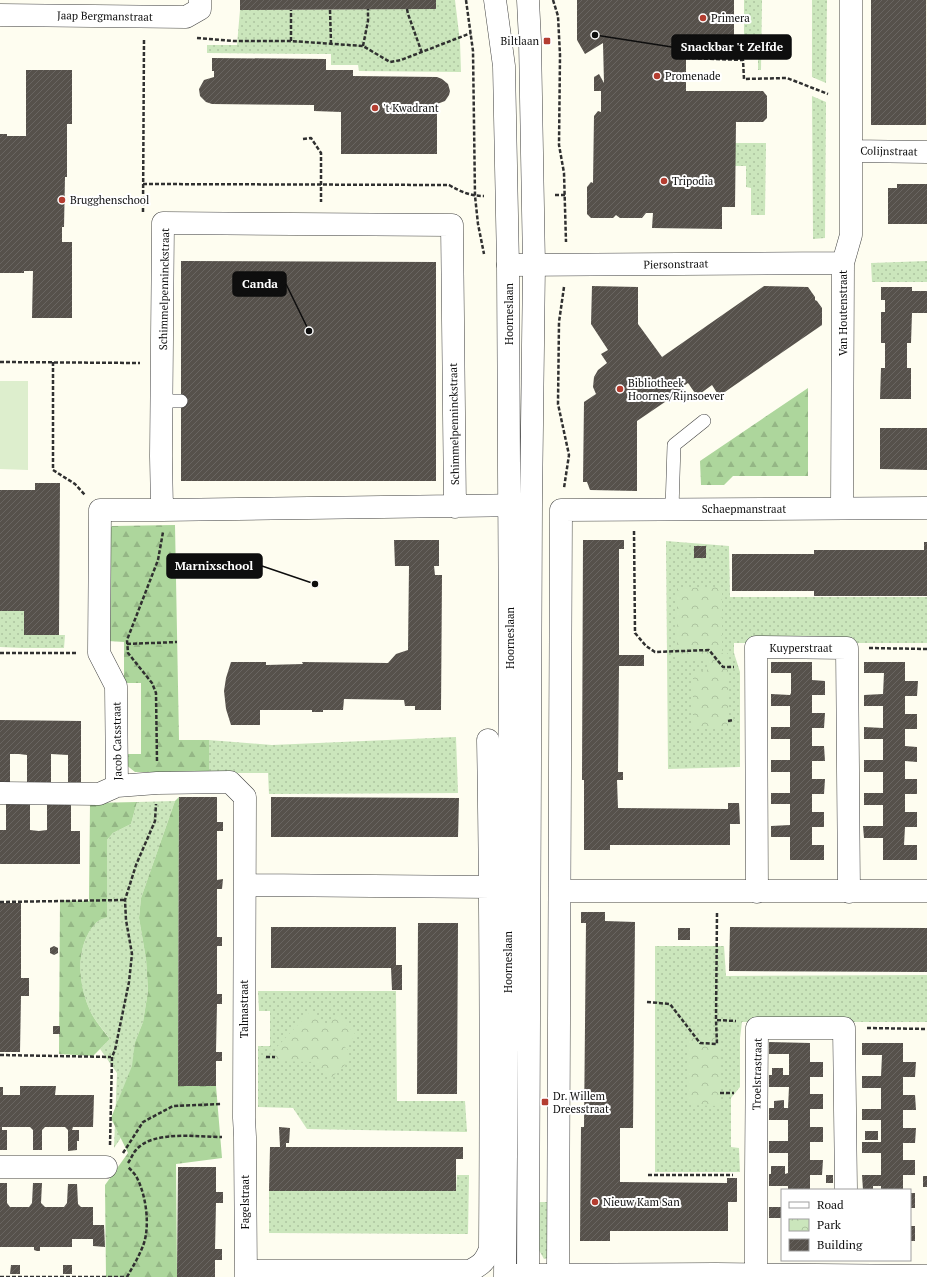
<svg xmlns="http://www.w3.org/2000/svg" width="927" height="1277" font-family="'PT Serif',serif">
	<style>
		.grass { fill: url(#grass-dots) }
		.forest { fill: url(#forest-firs) }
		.park { fill: url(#park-crowns) }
		.pitch { fill: #ddeecd }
		.building { fill: url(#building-hatch) }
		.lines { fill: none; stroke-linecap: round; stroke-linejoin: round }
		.service-casing { stroke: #414141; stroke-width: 14 }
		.minor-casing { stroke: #414141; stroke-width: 23 }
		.tertiary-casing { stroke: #414141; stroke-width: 23 }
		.path { stroke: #303030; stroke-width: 2.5; stroke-dasharray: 4 2; stroke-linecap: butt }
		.service { stroke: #fff; stroke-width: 13 }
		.minor { stroke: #fff; stroke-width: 22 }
		.tertiary { stroke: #fff; stroke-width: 22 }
		.poi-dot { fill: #b43d30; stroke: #fff; stroke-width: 1.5 }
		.labels { text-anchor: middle; stroke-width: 4; stroke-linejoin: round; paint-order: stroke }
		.street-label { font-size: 11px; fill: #0e0e0e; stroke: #fff }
		.poi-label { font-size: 11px; fill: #0e0e0e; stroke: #fff; text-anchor: start }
		.leader { fill: none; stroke: #0e0e0e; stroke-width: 1.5 }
		.callout-dot { fill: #0e0e0e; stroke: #fff; stroke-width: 1.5 }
		.callout { fill: #0e0e0e; stroke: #0e0e0e; stroke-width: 1.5 }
		.callout-label { font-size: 12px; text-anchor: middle; font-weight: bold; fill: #fff }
	</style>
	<defs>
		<pattern id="grass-dots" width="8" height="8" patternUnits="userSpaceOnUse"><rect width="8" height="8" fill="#cbe6bc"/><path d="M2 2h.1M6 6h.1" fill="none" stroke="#adc4a0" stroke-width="1.8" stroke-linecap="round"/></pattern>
		<pattern id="forest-firs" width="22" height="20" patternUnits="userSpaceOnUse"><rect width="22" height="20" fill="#add69c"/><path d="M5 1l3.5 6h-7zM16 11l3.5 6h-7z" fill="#94b685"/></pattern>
		<pattern id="park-crowns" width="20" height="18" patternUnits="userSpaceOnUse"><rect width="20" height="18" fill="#cbe6bc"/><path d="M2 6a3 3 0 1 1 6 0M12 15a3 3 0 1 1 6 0" fill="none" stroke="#adc4a0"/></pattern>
		<pattern id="building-hatch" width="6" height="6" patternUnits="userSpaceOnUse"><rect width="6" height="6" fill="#56514b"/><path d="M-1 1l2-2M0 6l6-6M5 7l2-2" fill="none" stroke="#696561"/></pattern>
	</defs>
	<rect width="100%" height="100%" fill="#fefdf0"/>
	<!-- grass -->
	<path class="grass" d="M436 0H455L460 42 461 72 359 71 358 65H331V54L207 53V45H237L240 10 435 9Z
		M744 0H762L761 70H758V48H744Z
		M812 0H827L826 83 812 77Z
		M812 96 826 102 825 238 813 239Z
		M735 143H766L765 215H751V188L746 187V166H735Z
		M927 261V282H872L871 263Z
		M666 541 729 546 730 597H927V643H734V653L740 672V767L668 769Z
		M0 611H24V635H65L64 648H22L0 647Z
		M456 737 458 793 269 794 268 773H209V740L272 745Z
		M175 801 141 898 139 918 146 959 148 991 143 1022 135 1042 131 1123 114 1148 117 1073 100 1049 110 1039C103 1029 93 1019 89 1008 78 982 75 945 96 923 99 920 104 918 107 916V840L113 833 131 824 137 802Z
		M655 946H724L726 976 927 975V1022H742L740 1038V1087L731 1098V1147L739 1148 740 1172H655Z
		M258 991H396L397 1101H465L467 1132 307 1129 293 1108 258 1107V1046H270V1011H259Z
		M457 1175H469L468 1234 269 1233V1191H456Z
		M537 1202H550L548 1258 544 1259 536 1245Z"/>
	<!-- forest -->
	<path class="forest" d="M808 388V476H733L724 485H701L700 461Z
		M175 525 179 740H209V773L135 772 125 764 123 754H141V683H125L124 681V642L108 641 109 530 112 526Z
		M179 797 178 1086H216L222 1158 176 1164 177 1277H106L105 1185 128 1153 111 1118 132 1066 135 1042 143 1022 148 991 146 959 139 918 141 898 175 801Z
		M137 802 131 824 113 833 107 840V917C104 918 99 920 96 923 75 945 78 982 89 1008 93 1019 103 1030 110 1039L93 1056 59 1054 60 900 89 901 90 803Z"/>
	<!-- park -->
	<path class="park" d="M722 587V653H728V729H693V671H707V659H677V588Z
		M311 1011 326 1026 337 1015 356 1035 344 1046 348 1050V1062L331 1078 315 1062 275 1061V1049Z
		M689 1035 720 1036V1106L689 1105Z"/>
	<!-- pitch -->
	<path class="pitch" d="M0 381H28V470L0 469Z"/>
	<!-- building -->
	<path class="building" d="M240 0H436V9L240 10Z
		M577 0H734V48H705L706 43H687L686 58V91H763L767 96V118L763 122H736L735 207H722V229L652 228 653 213H646L642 218H620L616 215 613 218H591L587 214V187L591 182 593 183 594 116 598 111 601 112V91H594V77L599 74 604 83 603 43 585 54 577 40Z
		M871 0H926V125H871Z
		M212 58 326 59V70H353V76L437 77 442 79 448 84 450 91 449 95 445 101 437 104V154H341V112L314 111V105L212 104 206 102 200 96 199 89 204 80 214 77V71H212Z
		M26 70H72V124H67V177H65L64 227H62V242H72V318H32L33 271H24V273H0V134H7V136H26Z
		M897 184H927V224H888V188H897Z
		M181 261 436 262V481H181Z
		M592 286 638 287V324L662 357 764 286 808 287 815 297V300L817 301 822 308V325L719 396 712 385 697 396 688 383 682 387 684 389 637 421V491L590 490 587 482H583L584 402 596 394 593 387 594 377 598 370 607 363 601 354 608 350 591 324Z
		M881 287H912V291H927V313H912L911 343H907V368H911V399H880L881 368H885V343H881V312H885V300H881Z
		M880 428H927V470L880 469Z
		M35 483H60L59 635H24V611H0V490H35Z
		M394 540H439V566H434L435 575H442L441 710H415V706H405L404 700 344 699 343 710H323V712H312V710H260V725H231L226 709 224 691 226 678 231 662H266V665L303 664 302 662 388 663 396 654 408 650 409 566H395Z
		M583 540H624V549H619V655H644V666H619L618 772H623V780H617L618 808 728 809V803H739L740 824H730V845H610V850H584V780H582Z
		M924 542H927V596H814V591H732V554H814V550H924Z
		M694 546H706V558H694Z
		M771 662H812V680L825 681V695H812V713H825L824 728H812V746H824L825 761H812V779H825L824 794H812V812H824V827H812V845H824V860H790V837H771V826L790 825V804H771V793H790V772H771V760H790V739H771V727H790V706H771V694L790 695 791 693V673H771Z
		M864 662H905V681H918L917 696H905V714H917V729H905V746L917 747V762L905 761V779H917V794H905V812H917V827H905L904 845H917V860H883V838H864L863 826H883V805H864V793H883V772H864V760H883V739H864V727L883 728V706H864V695L883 694 884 673H864Z
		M0 720 81 721V782H68V755L51 754V782H27V755L19 754H10V782H0Z
		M179 797H217V822H223V831H217V880L223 879 222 889H217V937H222V946H217V994H222V1004H217L216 1052H222V1061H216V1086H178Z
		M271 797 459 798 458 837H271Z
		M6 803H30V830L39 831 47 830V803H71V831H80V864H0V830H6Z
		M0 903H21V978H29V996H21L20 1052H0Z
		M581 912H605V921L635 922 633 1128H620V1182L727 1183V1178H737V1202H728V1231H610V1241H580L581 1127H584L586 923H581Z
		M418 923H458L457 1094H417Z
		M271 927H396V965H402V990H392L391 968H271Z
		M730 927 927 928V972L729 971Z
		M678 928H690V940H678Z
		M54 946 58 948V953L54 955 50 953V948Z
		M53 1026H60V1034H53Z
		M769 1042 810 1043V1062H823V1077H810V1094H823V1109H810V1127H823V1142H810V1160H823L822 1175H810V1190H788V1186H769V1174H771V1166H785V1174L788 1173V1153H769V1141H788V1120H769V1108H774V1101L784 1100V1108H788L789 1087H769V1075H772V1068H783V1075H789V1054H769Z
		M862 1043H903V1062H916L915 1077H903V1095H915L916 1110H903V1128H916L915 1143H903V1160H915V1175H903V1190H881V1186H873V1190H863L862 1175H881V1153H862V1142H881V1120H862V1109H881V1088H862V1076H881L882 1055H862Z
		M20 1086H56L55 1095H94L93 1127H73L72 1130H79V1141H77V1150L68 1151V1130L65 1127H45L42 1130V1150H33V1130L30 1127H2V1130H7V1150H0V1087H3V1095H20Z
		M279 1127 290 1128 289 1143H286V1147H463V1159H456V1191H269L270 1147H280Z
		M865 1131H878V1140H865Z
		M178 1167H216V1192H223V1203H216L215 1249H222V1260H215V1277H177Z
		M826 1175H833V1183H826Z
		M923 1176H927V1187H923Z
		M0 1183H7V1203L10 1207H29L32 1203 33 1183H42L41 1203 45 1207H64L67 1203 68 1184H77L78 1204 81 1207H93V1225H104L105 1247 93 1246V1239H72V1247H40V1251H37L34 1250V1247H0Z
		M910 1193H915V1208H910Z
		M769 1207H782V1218H769Z
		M910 1226H915V1241H910Z
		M11 1265H20V1274H10Z
		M63 1265H72V1274H63Z"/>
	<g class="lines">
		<defs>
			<path id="service" d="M161 401H181
				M672 509 674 445 704 421"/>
			<path id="minor" d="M0 15 186 17 200 9V0
				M851 151 927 152
				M508 265 843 263
				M455 507 452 225 163 223 161 456 162 510 528 505
				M842 508 843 263 851 235V0
				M117 786 157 783 230 782 245 797 244 1118 245 1137 246 1277
				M0 793 99 794 117 786 116 686 99 653 100 510H162
				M245 885 491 887
				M560 891H927
				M757 892 756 647 847 648 849 892
				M0 1167H106
				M246 1271H470C482 1264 485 1262 490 1249 491 1079 491 910 488 740
				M756 1274V1175L757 1028H844L846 1190
				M509 1275 716 1274 927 1276
				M558 1277 561 510 927 508"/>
			<path id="tertiary" d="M495 0 504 66 508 265 510 668 505 1277
				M528 0 530 41 534 265 531 505 528 1277"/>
		</defs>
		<!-- service casing -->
		<use href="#service" class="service-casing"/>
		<!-- minor casing -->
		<use href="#minor" class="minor-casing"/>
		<!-- tertiary casing -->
		<use href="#tertiary" class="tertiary-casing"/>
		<!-- path -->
		<path class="path" d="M466 0 473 51 475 196 478 224 484 254
			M553 0 558 16 560 55 559 145 564 173 566 242
			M407 9 408 14 422 53
			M330 10 331 43
			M197 38 233 41H291L363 46 390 62 401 60 471 33
			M291 41V10
			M363 46 368 21V9
			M686 58 743 60 744 79 787 78 828 94
			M303 139 311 138 321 153V202
			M143 184 449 185C461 192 471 196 484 196
			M555 195H565
			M143 212 144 39
			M564 287 559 322 558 404 569 455 564 488
			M0 362 140 363
			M53 362V470L75 484 85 495
			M634 531 635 633 646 646 655 652 709 650 723 667H734
			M127 644 177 642
			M869 648 927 649
			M0 653H77
			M728 721 734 720
			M157 761 156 693 152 683 128 653 127 640 158 560 163 532
			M0 902 125 900
			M717 913 716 1020 736 1021
			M647 1002 670 1004 700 1043 717 1044 716 1020
			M867 1028 927 1029
			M0 1055 111 1057
			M266 1057H275
			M720 1093H734
			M110 1145 112 1057 115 1050 129 982 132 954 126 920 125 900 136 865 155 821 156 804
			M123 1153 143 1122 173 1106 221 1104
			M128 1163C131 1159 133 1153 136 1150 152 1130 199 1137 222 1137
			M648 1175H733
			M0 1277H128
			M127 1277C133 1266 140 1255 144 1243 150 1224 146 1194 136 1176 134 1173 131 1170 128 1167"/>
		<!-- service -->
		<use href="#service" class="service"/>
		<!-- minor -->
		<use href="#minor" class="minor"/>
		<!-- tertiary -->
		<use href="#tertiary" class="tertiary"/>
	</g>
	<!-- markers -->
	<g class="poi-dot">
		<circle cx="703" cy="18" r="4"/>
		<rect x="543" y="37" width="8" height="8" rx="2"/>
		<circle cx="657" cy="76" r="4"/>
		<circle cx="375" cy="108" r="4"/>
		<circle cx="664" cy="181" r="4"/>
		<circle cx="62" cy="200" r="4"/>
		<circle cx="620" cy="389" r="4"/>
		<rect x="541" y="1098" width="8" height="8" rx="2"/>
		<circle cx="595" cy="1202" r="4"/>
	</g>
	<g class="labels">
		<!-- street labels -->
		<g class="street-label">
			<text transform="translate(105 16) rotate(1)" y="4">Jaap Bergmanstraat</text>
			<text transform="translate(889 151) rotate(1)" y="4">Colijnstraat</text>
			<text transform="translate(676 264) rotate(-1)" y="4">Piersonstraat</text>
			<text transform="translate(164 289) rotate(-89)" y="4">Schimmelpenninckstraat</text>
			<text transform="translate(843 313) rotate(-90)" y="4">Van Houtenstraat</text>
			<text transform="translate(509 314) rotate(-90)" y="4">Hoorneslaan</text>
			<text transform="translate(454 424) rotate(-91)" y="4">Schimmelpenninckstraat</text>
			<text x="744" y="513">Schaepmanstraat</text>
			<text transform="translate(510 638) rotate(-90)" y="4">Hoorneslaan</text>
			<text x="801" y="652">Kuyperstraat</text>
			<text transform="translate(117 741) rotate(-91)" y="4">Jacob Catsstraat</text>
			<text transform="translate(508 962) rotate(-90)" y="4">Hoorneslaan</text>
			<text transform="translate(244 1009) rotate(-90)" y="4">Talmastraat</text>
			<text transform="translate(757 1074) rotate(-89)" y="4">Troelstrastraat</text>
			<text transform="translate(245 1202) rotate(-90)" y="4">Fagelstraat</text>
		</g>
		<!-- poi labels -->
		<g class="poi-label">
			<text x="711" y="22">Primera</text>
			<text x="539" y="45" text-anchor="end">Biltlaan</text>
			<text x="665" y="80">Promenade</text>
			<text x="383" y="112">'t Kwadrant</text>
			<text x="672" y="185">Tripodia</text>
			<text x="70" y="204">Brugghenschool</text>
			<text x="628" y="387">Bibliotheek<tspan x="628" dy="13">Hoornes/Rijnsoever</tspan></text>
			<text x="553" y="1100">Dr. Willem<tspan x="553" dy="13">Dreesstraat</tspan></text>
			<text x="603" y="1206">Nieuw Kam San</text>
		</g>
	</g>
	<!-- callouts -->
	<path class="leader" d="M595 35L672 47M309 331L286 284M315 584L262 566"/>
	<g class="callout-dot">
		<circle cx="595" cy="35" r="4"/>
		<circle cx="309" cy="331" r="4"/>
		<circle cx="315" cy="584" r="4"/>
	</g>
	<g class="callout">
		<rect x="672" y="35" width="119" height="24" rx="4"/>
		<rect x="233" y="272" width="53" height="24" rx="4"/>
		<rect x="167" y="554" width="95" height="24" rx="4"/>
	</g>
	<g class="callout-label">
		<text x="732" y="51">Snackbar 't Zelfde</text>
		<text x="260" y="288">Canda</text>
		<text x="214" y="570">Marnixschool</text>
	</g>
	<!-- legend -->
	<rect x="781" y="1189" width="130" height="72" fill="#ffffff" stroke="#9f9f9f"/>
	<rect x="789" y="1202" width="20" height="6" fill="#ffffff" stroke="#9f9f9f"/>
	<text x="817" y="1209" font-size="12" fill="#0e0e0e">Road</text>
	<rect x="789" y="1219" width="20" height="12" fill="url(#park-crowns)" stroke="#9f9f9f"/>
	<text x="817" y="1229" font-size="12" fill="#0e0e0e">Park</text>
	<rect x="789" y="1239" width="20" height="12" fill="url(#building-hatch)" stroke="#9f9f9f"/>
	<text x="817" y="1249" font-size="12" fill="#0e0e0e">Building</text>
</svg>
